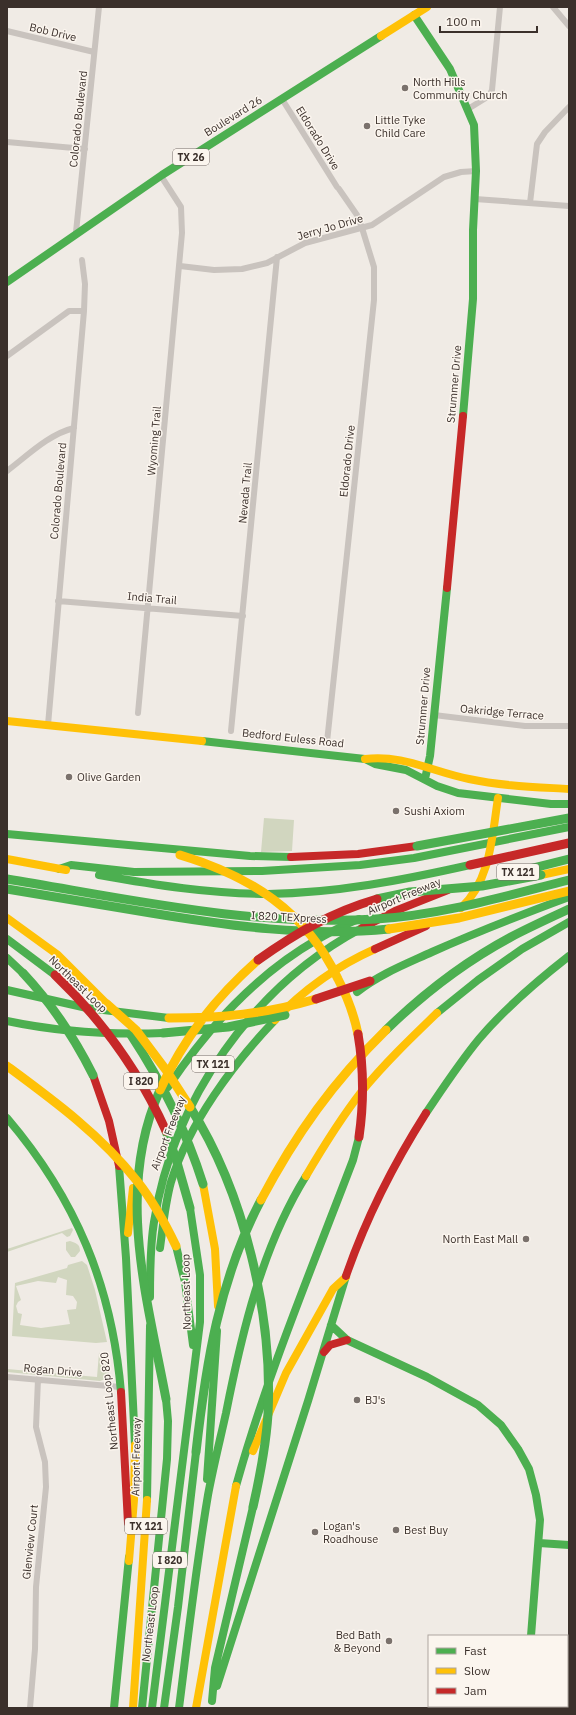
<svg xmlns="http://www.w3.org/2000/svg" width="576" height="1715" font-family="'IBM Plex Sans',sans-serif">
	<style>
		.green { fill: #d1d6bf; fill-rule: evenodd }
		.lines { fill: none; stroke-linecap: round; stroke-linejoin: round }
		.street { stroke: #c9c3be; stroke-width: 6 }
		.fast { stroke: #4caf50; stroke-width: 8 }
		.slow { stroke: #ffc107; stroke-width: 8 }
		.jam { stroke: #c62828; stroke-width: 8 }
		.fast-bridge { stroke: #4caf50; stroke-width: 9 }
		.slow-bridge { stroke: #ffc107; stroke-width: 9 }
		.jam-bridge { stroke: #c62828; stroke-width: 9 }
		.poi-dot { fill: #7a716c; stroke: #fbf5ee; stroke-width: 1.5 }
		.labels { text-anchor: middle; stroke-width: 3; stroke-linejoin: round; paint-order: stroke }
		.shield { fill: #fbf5ee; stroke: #756b66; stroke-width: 1 }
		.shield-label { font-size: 10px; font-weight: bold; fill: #3b302b }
		.street-label { font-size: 11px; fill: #3b302b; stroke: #fbf5ee }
		.poi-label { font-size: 11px; fill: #3b302b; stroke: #fbf5ee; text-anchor: start }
	</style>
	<rect width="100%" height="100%" fill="#f0ebe5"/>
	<!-- green -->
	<path class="green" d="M264 818 294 820 292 851 261 852Z
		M72 1228 73 1230 70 1236 67 1237 62 1233 7 1252V1249Z
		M70 1241C76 1243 80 1244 80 1251L75 1257H71L66 1250V1242Z
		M82 1261 87 1265 95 1290 107 1342 96 1343 12 1336 15 1283 67 1268 68 1265ZM58 1277 67 1280 66 1295 73 1296 77 1302 76 1309 67 1310 70 1324 41 1328 20 1325 22 1314 18 1313 16 1306 18 1302 21 1300 16 1286 38 1281 56 1283Z
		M108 1352 109 1378 100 1381 7 1372V1369L97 1377 99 1353Z"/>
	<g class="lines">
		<!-- street -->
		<path class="street" d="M553 7 569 26
			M7 31 94 52
			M282 99 337 187
			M468 109 489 96 492 90 500 7
			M7 142 85 149
			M475 199 569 206
			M530 203 537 144 545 132 569 107
			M76 232 99 7
			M180 266 214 270 242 269 267 263 305 243 372 225 444 177 461 172 476 171
			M7 356 69 311H84
			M7 471C27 456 49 434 74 428
			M58 601 243 616
			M138 713 182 233 181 207 161 176
			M434 715 525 726H569
			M48 725 84 311 85 284 82 260
			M231 731 277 257
			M327 742 374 300V267L362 228 357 215 339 189
			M7 1377 120 1387
			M30 1708 35 1649 36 1587 46 1487 45 1462 36 1427 38 1379"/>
		<!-- fast -->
		<path class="fast" d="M414 15 450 69 474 125 476 171 473 230V299L463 416
			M7 282 162 175 381 36
			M202 741 365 759 375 764 406 770 437 786 458 793 551 804H569
			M425 779 430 756 447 588
			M7 834 250 856 291 857
			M59 869 71 865 134 872 262 871 360 865 414 858 569 827
			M99 875C155 885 212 894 268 894 337 893 403 880 470 865
			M7 939 55 975
			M7 958 23 973
			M7 990 87 1008 169 1018
			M357 992C380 974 406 964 432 952 477 932 523 914 569 897
			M437 1013 478 980 522 949 569 922
			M7 1021C59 1032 110 1035 163 1033
			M168 1087C208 1028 255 975 318 939 331 932 345 924 359 919
			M426 1113C443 1088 460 1062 479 1039 506 1007 537 981 569 956
			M7 1118C76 1199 112 1286 121 1392
			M119 1166 126 1258 135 1445
			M176 1246 185 1282 193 1345
			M160 1248C163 1226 165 1204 171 1182 189 1123 233 1064 275 1020
			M150 1297C150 1272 150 1246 154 1222 173 1100 253 986 362 928
			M331 1325 347 1340 427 1377 478 1405 501 1425 518 1449 529 1469 536 1495 540 1520 531 1636
			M207 1479 217 1331
			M236 1486C267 1375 312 1268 353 1160L359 1137
			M147 1500 150 1326
			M539 1543 569 1545
			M217 1686 308 1401 346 1276
			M212 1701 215 1668 253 1507
			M523 1706V1708
			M114 1708 129 1557
			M142 1708 167 1459 168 1421 166 1399
			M152 1708 200 1322V1275L190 1208
			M164 1708 178 1607 196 1452
			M179 1708C188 1637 196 1566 208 1495 213 1468 220 1440 226 1413 242 1332 262 1247 306 1176"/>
		<!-- slow -->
		<path class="slow" d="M381 36 427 7
			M7 721 202 741
			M365 759C402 754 433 772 469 779 501 786 536 787 569 789
			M7 859 66 870
			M541 875 569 869
			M461 908C491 880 492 836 498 798
			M7 918 58 955 107 1004
			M275 1020C304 989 337 966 375 949
			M306 1176C323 1147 341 1118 362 1091 385 1063 411 1038 437 1013
			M203 1184 215 1249 218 1306
			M128 1233 133 1188
			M253 1451 286 1373 333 1289 346 1277
			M129 1561 134 1500 135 1445
			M133 1708 147 1500
			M196 1708 236 1486"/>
		<!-- jam -->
		<path class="jam" d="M447 588 463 416
			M291 857 358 854 417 846
			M362 928 395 911 448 890
			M375 949 426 926
			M93 1075 109 1121 119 1166
			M346 1276C366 1218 393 1165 426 1113
			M324 1352 330 1345 347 1340
			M121 1392 128 1523"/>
		<!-- fast-bridge -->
		<path class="fast-bridge" d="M417 846 569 818
			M502 876 569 859
			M7 879C129 899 252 927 376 919 442 915 505 896 569 880
			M7 889C55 897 103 905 151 913 230 926 309 937 389 929
			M377 899 410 892 482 886 541 875
			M23 973C52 1004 74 1037 93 1075
			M386 1030C423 994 466 961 511 937 530 927 550 918 569 909
			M163 1033 228 1027 285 1015
			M131 1035C162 1082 186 1130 203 1184
			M160 1090C115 1190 147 1297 166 1399
			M190 1107C244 1192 273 1314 268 1414 266 1446 260 1476 253 1507
			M166 1131 176 1159 190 1208
			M196 1452C206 1363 219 1280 261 1200"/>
		<!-- slow-bridge -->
		<path class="slow-bridge" d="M180 855C250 876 306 911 338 979 347 996 354 1015 358 1034
			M389 929 459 918 569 891
			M107 1004 136 1030 166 1070 190 1107
			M169 1018C221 1018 266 1014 316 999
			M7 1066C53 1100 101 1135 137 1181 153 1201 165 1223 176 1246
			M160 1090C184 1038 215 998 258 960
			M261 1200C296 1134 333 1082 386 1030"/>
		<!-- jam-bridge -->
		<path class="jam-bridge" d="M470 865 569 843
			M258 960C296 933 332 912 377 899
			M55 975C102 1020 139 1071 166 1131
			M316 999 370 981
			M358 1034C364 1069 364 1102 359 1137"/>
	</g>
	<!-- markers -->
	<g class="poi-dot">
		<circle cx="405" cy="88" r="4"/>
		<circle cx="367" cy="126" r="4"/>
		<circle cx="69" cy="777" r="4"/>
		<circle cx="396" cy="811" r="4"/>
		<circle cx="526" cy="1239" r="4"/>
		<circle cx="357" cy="1400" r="4"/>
		<circle cx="396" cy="1530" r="4"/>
		<circle cx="315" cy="1532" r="4"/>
		<circle cx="389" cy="1641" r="4"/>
	</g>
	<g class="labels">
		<!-- shield labels -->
		<g class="shield">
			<rect x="173" y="149" width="36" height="16" rx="3"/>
			<rect x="497" y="864" width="42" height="16" rx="3"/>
			<rect x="192" y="1056" width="42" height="16" rx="3"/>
			<rect x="124" y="1073" width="34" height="16" rx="3"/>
			<rect x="125" y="1518" width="42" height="16" rx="3"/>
			<rect x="153" y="1552" width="34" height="16" rx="3"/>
		</g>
		<g class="shield-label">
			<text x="191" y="161">TX 26</text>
			<text x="518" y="876">TX 121</text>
			<text x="213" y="1068">TX 121</text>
			<text x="141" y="1085">I 820</text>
			<text x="146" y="1530">TX 121</text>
			<text x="170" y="1564">I 820</text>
		</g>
		<!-- street labels -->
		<g class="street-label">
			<text transform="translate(53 32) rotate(13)" y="4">Bob Drive</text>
			<text transform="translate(233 116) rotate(-32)" y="4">Boulevard 26</text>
			<text transform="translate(78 119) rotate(-84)" y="4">Colorado Boulevard</text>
			<text transform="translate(318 138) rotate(58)" y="4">Eldorado Drive</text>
			<text transform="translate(330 227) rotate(-16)" y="4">Jerry Jo Drive</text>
			<text transform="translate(454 384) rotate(-85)" y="4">Strummer Drive</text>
			<text transform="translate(154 441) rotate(-85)" y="4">Wyoming Trail</text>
			<text transform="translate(347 461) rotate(-84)" y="4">Eldorado Drive</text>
			<text transform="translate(58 491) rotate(-85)" y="4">Colorado Boulevard</text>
			<text transform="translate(245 493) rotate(-85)" y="4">Nevada Trail</text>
			<text transform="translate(152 598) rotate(5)" y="4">India Trail</text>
			<text transform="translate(423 706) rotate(-85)" y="4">Strummer Drive</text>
			<text transform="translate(502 712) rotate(5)" y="4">Oakridge Terrace</text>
			<text transform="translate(293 738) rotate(6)" y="4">Bedford Euless Road</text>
			<text transform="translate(404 896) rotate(-23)" y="4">Airport Freeway</text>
			<text transform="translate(289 917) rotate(3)" y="4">I 820 TEXpress</text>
			<text transform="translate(78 984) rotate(44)" y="4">Northeast Loop</text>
			<text transform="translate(168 1133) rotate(-69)" y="4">Airport Freeway</text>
			<text transform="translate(186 1292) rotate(-91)" y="4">Northeast Loop</text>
			<text transform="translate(53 1370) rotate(5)" y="4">Rogan Drive</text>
			<text transform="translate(109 1401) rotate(-96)" y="4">Northeast Loop 820</text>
			<text transform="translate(136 1457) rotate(-89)" y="4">Airport Freeway</text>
			<text transform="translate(30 1542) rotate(-84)" y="4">Glenview Court</text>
			<text transform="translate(150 1624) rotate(-83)" y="4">Northeast Loop</text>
		</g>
		<!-- poi labels -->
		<g class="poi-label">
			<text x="413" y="86">North Hills<tspan x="413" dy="13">Community Church</tspan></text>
			<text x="375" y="124">Little Tyke<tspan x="375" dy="13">Child Care</tspan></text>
			<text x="77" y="781">Olive Garden</text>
			<text x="404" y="815">Sushi Axiom</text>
			<text x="518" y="1243" text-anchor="end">North East Mall</text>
			<text x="365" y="1404">BJ's</text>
			<text x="323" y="1530">Logan's<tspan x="323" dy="13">Roadhouse</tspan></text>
			<text x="404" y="1534">Best Buy</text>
			<text x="381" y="1639" text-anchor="end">Bed Bath<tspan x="381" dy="13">&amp; Beyond</tspan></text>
		</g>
	</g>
	<!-- border -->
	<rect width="576" height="1715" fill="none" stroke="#3b302b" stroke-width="16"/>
	<!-- legend -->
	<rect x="428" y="1635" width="140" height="72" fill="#fbf5ee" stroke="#aea6a0"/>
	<rect x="436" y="1648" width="20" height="6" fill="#4caf50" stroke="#aea6a0"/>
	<text x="464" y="1655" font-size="12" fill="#3b302b">Fast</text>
	<rect x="436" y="1668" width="20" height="6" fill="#ffc107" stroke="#aea6a0"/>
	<text x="464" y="1675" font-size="12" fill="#3b302b">Slow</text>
	<rect x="436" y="1688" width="20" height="6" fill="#c62828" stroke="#aea6a0"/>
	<text x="464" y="1695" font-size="12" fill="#3b302b">Jam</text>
	<!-- scale -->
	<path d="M440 26v6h97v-6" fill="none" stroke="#3b302b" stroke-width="2"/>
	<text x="446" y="26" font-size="12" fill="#3b302b" stroke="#fbf5ee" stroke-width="3" paint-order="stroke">100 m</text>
</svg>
